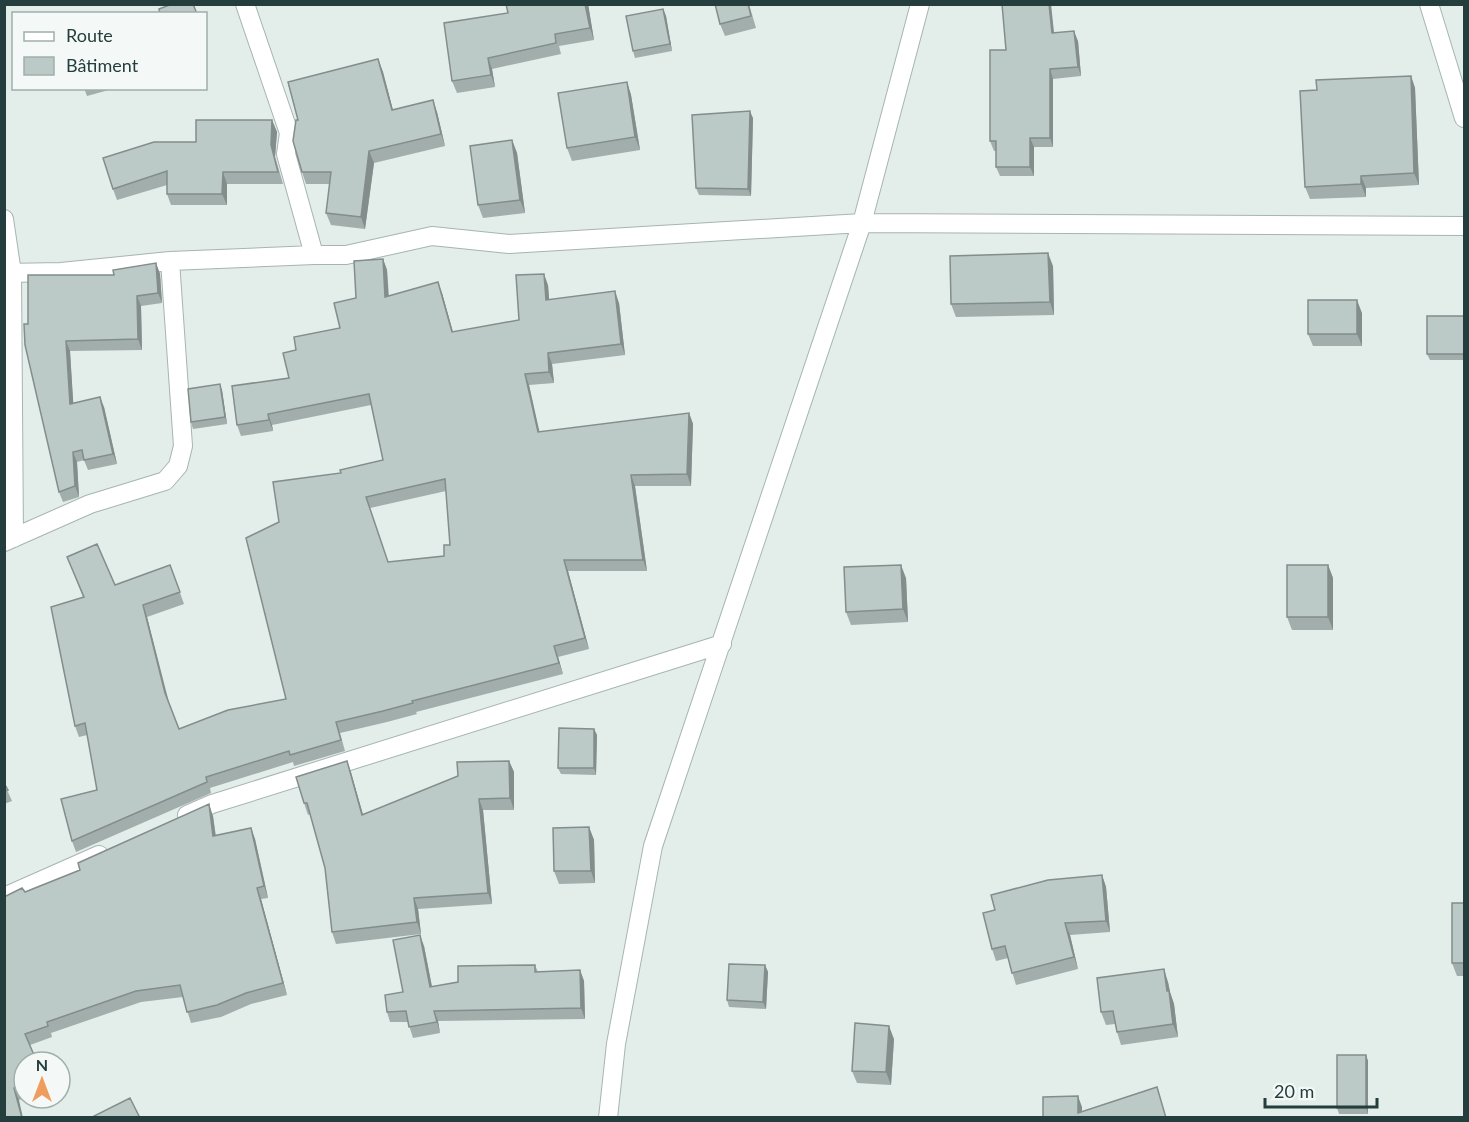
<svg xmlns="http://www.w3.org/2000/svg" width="1469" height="1122" font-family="Lato,sans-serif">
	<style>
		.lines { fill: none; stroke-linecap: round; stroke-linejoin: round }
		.minor-casing { stroke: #a6b5b2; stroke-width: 20 }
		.minor { stroke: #fff; stroke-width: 18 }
		.wall { fill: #a1aeab; fill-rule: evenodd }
		.shaded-wall { fill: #838d8b }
		.building { fill: #bbcac7; stroke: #838d8b; stroke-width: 1.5; fill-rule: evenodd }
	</style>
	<rect width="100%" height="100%" fill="#e3edea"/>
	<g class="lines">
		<defs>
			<path id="minor" d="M245 4 289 133 286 154 314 255
				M1429 4 1464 118
				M4 219 12 273 14 538
				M4 273 61 272 170 261 314 255H346L432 236 509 244 862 223 1464 226
				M4 542 90 504 165 481 178 466 183 446 170 261
				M187 815 212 804 722 644
				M4 897 99 855
				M608 1118 616 1044 653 846 862 223 920 4"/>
		</defs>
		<!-- minor casing -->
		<use href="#minor" class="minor-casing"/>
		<!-- minor -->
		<use href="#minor" class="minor"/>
	</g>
	<!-- wall -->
	<path class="wall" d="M588 4 594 40 559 46 561 54 492 69 495 87 457 93 452 81 444 23Z
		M749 4 756 28 725 36 720 24Z
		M663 9 666 16 672 51 635 58 633 51Z
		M1054 33 1078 41 1081 76 1053 79V147H1034V176H1000L996 167V151H994L990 141 1006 50Z
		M378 59 383 72 393 110 437 112 445 146 374 163 365 229 331 225 326 213 330 184H306L302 172 298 120Z
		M1411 76 1415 88 1419 185 1366 188V197L1310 199 1305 187 1317 90Z
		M627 82 631 95 640 150 572 161 567 148Z
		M84 88H116L87 96Z
		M753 118 751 196 699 195 696 188Z
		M272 120 277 132 275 157 283 184H227V205H171L167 194V185L117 200 113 189 196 142Z
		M512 140 517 153 525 213 483 218 478 205Z
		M383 259 387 270 389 296 442 293 453 332 519 320 548 285 549 300 619 303 625 355 552 364 554 383 529 385 539 432 689 413 693 424 691 486H635L647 571H568L589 649 558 657 563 674 416 712 417 714 387 722 340 733 345 751 294 766 293 762 210 788 211 793 76 852 72 841 97 790 87 735 79 737 75 726 83 597 67 557 115 585 170 565 184 604 147 617 169 702 179 729 286 699 279 522 341 473 383 460 371 405 272 425 273 431 241 436 237 425 289 378 296 350 340 328 356 298ZM446 491 450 545 444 556 388 562 370 508Z
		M156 263 160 274 162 303 141 306 142 350 70 351 73 403 104 407 117 464 88 470 84 460 77 462 79 497 63 502 59 492 28 324 114 275Z
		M1053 266 1054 315 956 317 951 304Z
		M1362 313V346H1313L1308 334Z
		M1464 316V360H1430L1427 354Z
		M222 390 227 424 193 429 191 422Z
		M1328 565 1333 578V630H1292L1287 617Z
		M906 578 908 622 851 625 846 612Z
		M594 729 597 735 596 775 561 774 558 768Z
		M347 761 363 814 509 761 514 772V810H483L492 904 418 909 421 934 336 944 332 932 325 868 310 814 308 815 304 803Z
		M4 783 12 801 4 804Z
		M213 816 216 836 251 828 255 839 268 898 261 899 287 995 251 1004 221 1017 191 1023 183 997 141 1002 51 1033 52 1037 30 1045 24 1062V1098L19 1100 4 1118 25 892Z
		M589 827 594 840 595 883 559 884 554 871Z
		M1102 875 1106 887 1110 932 1070 935 1078 969 1016 985 1008 958 996 961 992 949 995 910Z
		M1464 903V976H1457L1452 963Z
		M424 946 432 987 458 982 535 965 538 972 580 970 584 981 585 1019 438 1021 440 1033 413 1038 408 1022H390L387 1012 403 992Z
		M765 965 768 972 766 1009 729 1007 727 1000Z
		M1168 982 1170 992 1174 1004 1178 1037 1121 1045 1117 1032 1115 1024 1106 1025 1101 1012Z
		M894 1039 891 1085 857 1083 852 1071Z
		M1366 1055 1368 1061V1114H1339L1337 1108Z"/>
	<!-- shaded-wall -->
	<path class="shaded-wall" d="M585 4H588L594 40 590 28Z
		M1049 4H1051L1055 42 1052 33Z
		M663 9 666 16 672 51 670 44Z
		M1074 31 1078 41 1081 76 1078 67Z
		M488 58 492 69 495 87 491 75Z
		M378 59 383 72 396 122 392 110Z
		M1050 69 1053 79V147L1050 138Z
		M1411 76 1415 88 1419 185 1414 173Z
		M627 82 631 95 640 150 635 137Z
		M433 100 437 112 445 146 441 134Z
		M750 111 753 118 751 196 748 189Z
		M272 120 277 132 275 157 283 184 271 145Z
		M1030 138 1034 147V176L1030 167Z
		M512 140 517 153 525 213 520 200Z
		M369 151 374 163 365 229 361 217Z
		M223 172 227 184V205L222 194Z
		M1361 176 1366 188V197L1361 184Z
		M1048 253 1053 266 1054 315 1050 302Z
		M383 259 387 270 389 308 385 297Z
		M156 263 160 274 162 303 158 293Z
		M544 274 548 285 550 311 546 300Z
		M438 282 442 293 456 343 452 332Z
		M615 291 619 303 625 355 621 344Z
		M137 296 141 306 142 350 138 339Z
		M1357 300 1362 313V346L1357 334Z
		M66 341 70 351 74 414 70 404Z
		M548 353 552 364 554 383 549 372Z
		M525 374 529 385 542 443 538 432Z
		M220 384 222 390 227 424 225 417Z
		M100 397 104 407 117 464 113 454Z
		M689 413 693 424 691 486 687 474Z
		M268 414 272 425 273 431 269 420Z
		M73 452 77 462 79 497 75 486Z
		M631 475 635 486 647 571 643 560Z
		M564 560 568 571 589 649 585 638Z
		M901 565 906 578 908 622 903 609Z
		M1328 565 1333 578V630L1328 617Z
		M143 605 147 617 169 704 165 693Z
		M554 646 558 657 563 674 559 663Z
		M594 729 597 735 596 775 594 768Z
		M347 761 351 772 366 826 362 815Z
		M509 761 514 772V810L510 798Z
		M479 799 483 810 492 904 488 893Z
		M209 804 213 816 217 848 213 836Z
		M589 827 594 840 595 883 591 871Z
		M251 828 255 839 268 898 264 886Z
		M1102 875 1106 887 1110 932 1106 921Z
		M257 888 261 899 287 995 283 983Z
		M414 898 418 909 421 934 417 922Z
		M1065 923 1070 935 1078 969 1074 957Z
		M420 935 424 946 434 997 430 987Z
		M765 965 768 972 766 1009 763 1002Z
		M1164 969 1168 982 1170 992 1174 1004 1178 1037 1173 1024 1167 991Z
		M580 970 584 981 585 1019 581 1008Z
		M434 1011 438 1021 440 1033Z
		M889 1026 894 1039 891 1085 886 1072Z
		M1366 1055 1368 1061V1114L1366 1108Z
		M14 1088 19 1100 23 1118H22Z
		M1078 1096 1082 1107V1118L1078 1113Z"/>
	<!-- building -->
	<path class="building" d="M172 4H193L197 14H160L159 9Z
		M506 4H585L590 28 555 34 556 43 488 58 491 75 452 81 444 23 508 13Z
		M715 4H748L751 16 720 24Z
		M1002 4H1049L1052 33 1074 31 1078 67 1050 69V138H1030V167H996V141H990V50H1006Z
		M663 9 670 44 633 51 626 16Z
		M378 59 392 110 433 100 441 134 369 151 361 217 326 213 331 172H302L293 141 296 120H298L288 82Z
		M1411 76 1414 173 1361 176V184L1305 187 1300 91 1317 90 1316 80Z
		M627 82 635 137 567 148 558 93Z
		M750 111 748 189 696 188 692 115Z
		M196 120H272L271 145 278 172H223L222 194H167V171L113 189 103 158 154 142H196Z
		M512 140 520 200 478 205 470 146Z
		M1048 253 1050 302 951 304 950 256Z
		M383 259 385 297 438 282 452 332 519 320 516 275 544 274 546 300 615 291 621 344 548 353 549 372 525 374 538 432 689 413 687 474 631 475 643 560H564L585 638 554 646 559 663 412 701 413 703 383 711 336 722 341 740 290 755 289 751 206 777 207 782 72 841 61 799 97 790 85 723 75 726 51 607 84 597 67 557 97 544 115 585 170 565 180 592 143 605 165 693 179 729 228 710 286 699 246 538 279 522 273 482 341 473 340 470 383 460 369 394 268 414 269 420 237 425 232 386 289 378 283 353 296 350 294 337 340 328 334 303 356 298 354 261ZM445 479 450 545H444V556L388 562 366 497Z
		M156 263 158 293 137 296 138 339 66 341 70 404 100 397 113 454 84 460 82 450 73 452 75 486 59 492 25 345 24 324H28V275H114L113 270Z
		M1308 300H1357V334H1308Z
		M1427 316H1464V354H1427Z
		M220 384 225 417 191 422 188 389Z
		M901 565 903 609 846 612 844 567Z
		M1287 565H1328V617H1287Z
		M559 728 594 729V768H558Z
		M347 761 362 815 458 776 457 762 509 761 510 798 479 799 488 893 414 898 417 922 332 932 325 868 307 803H304L296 777Z
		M4 783 8 790 4 791Z
		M209 804 213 836 251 828 264 886 257 888 283 983 246 993 217 1005 187 1012 180 985 136 991 47 1022 48 1026 25 1034 37 1062H24V1085L14 1088 22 1118H4V897L22 888 25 892 80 870 78 863Z
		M589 827 591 871H554L553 828Z
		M1102 875 1106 921 1065 923 1074 957 1012 973 1005 946 992 949 983 913 995 910 991 895 1048 880Z
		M1452 903H1464V963H1452Z
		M420 935 430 987 458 982V966L535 965V972L580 970 581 1008 434 1011 437 1022 409 1027 406 1011 387 1012 385 995 403 992 393 940Z
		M729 964 765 965 763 1002 727 1000Z
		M1164 969 1167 991H1169L1173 1024 1117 1032 1113 1011 1101 1012 1097 978Z
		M855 1023 889 1026 886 1072 852 1071Z
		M1337 1055H1366V1108H1337Z
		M1157 1087 1166 1118H1043V1097L1078 1096V1113Z
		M130 1098 140 1118H95L94 1116Z"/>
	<!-- border -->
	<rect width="1469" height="1122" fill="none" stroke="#233e3c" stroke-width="12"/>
	<!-- legend -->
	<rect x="12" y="12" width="195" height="78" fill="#f4f9f7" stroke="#a0aeac" stroke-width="1.5"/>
	<rect x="24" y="32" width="30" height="9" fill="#ffffff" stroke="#a0aeac" stroke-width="1.5"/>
	<text x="66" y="42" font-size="18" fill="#233e3c">Route</text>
	<rect x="24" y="57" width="30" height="18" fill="#bbcac7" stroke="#a0aeac" stroke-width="1.5"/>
	<text x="66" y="72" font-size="18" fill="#233e3c">Bâtiment</text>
	<!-- north arrow -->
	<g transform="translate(42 1080)"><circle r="28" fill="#f4f9f7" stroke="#a0aeac" stroke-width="1.5"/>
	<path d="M0-4.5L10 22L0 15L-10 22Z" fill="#ef9d5e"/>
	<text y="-9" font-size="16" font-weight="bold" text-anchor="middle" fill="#233e3c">N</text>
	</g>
	<!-- scale -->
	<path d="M1265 1098v9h112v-9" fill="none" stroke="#233e3c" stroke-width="3"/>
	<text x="1274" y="1098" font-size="18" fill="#233e3c" stroke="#f4f9f7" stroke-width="4.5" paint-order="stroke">20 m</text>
</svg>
